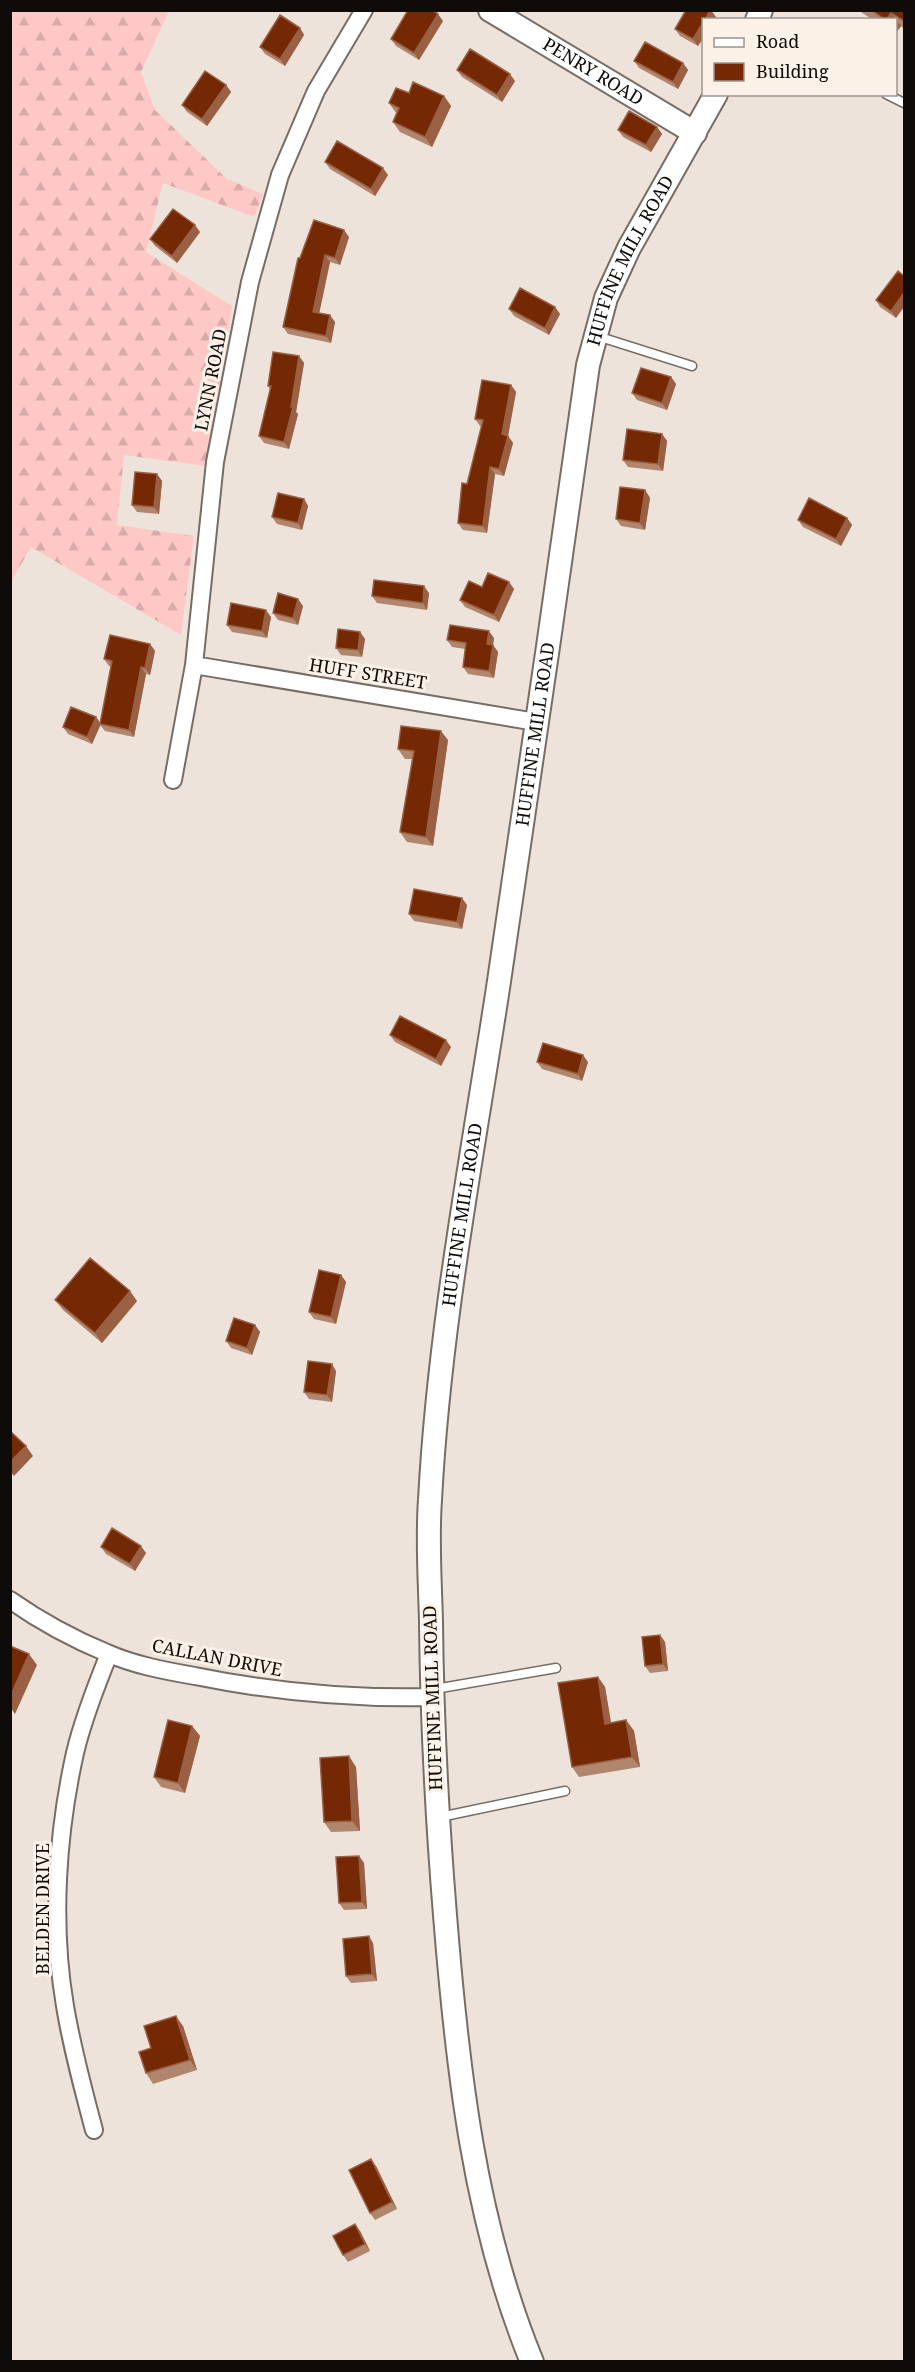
<svg xmlns="http://www.w3.org/2000/svg" width="915" height="2372" font-family="'Noto Serif',serif">
	<style>
		.forest { fill: url(#forest-firs) }
		.lines { fill: none; stroke-linecap: round; stroke-linejoin: round }
		.lane-casing { stroke: #766d65; stroke-width: 11 }
		.street-casing { stroke: #766d65; stroke-width: 20 }
		.secondary-casing { stroke: #766d65; stroke-width: 26 }
		.lane { stroke: #fff; stroke-width: 8 }
		.street { stroke: #fff; stroke-width: 16 }
		.secondary { stroke: #fff; stroke-width: 22 }
		.wall { fill: #b1866e }
		.shaded-wall { fill: #996044 }
		.building { fill: #742803; stroke: #996044; stroke-width: 1.5 }
		.labels { text-anchor: middle; stroke-width: 6; stroke-linejoin: round; paint-order: stroke }
		.street-label { font-size: 18px; fill: #0e0b08; stroke: #fbf1e7 }
	</style>
	<defs>
		<pattern id="forest-firs" width="22" height="20" patternUnits="userSpaceOnUse" patternTransform="scale(1.5)"><rect width="22" height="20" fill="#fec8c6"/><path d="M5 1l3.5 6h-7zM16 11l3.5 6h-7z" fill="#d8aaa9"/></pattern>
	</defs>
	<rect width="100%" height="100%" fill="#eee3da"/>
	<!-- forest -->
	<path class="forest" d="M11 10 169 11 141 72 155 110 227 179 263 194 254 217 163 183 146 252 232 306 206 466 124 455 117 525 194 536 181 635 31 547 11 582Z"/>
	<g class="lines">
		<defs>
			<path id="lane" d="M886 94 904 103
				M597 336 692 366
				M435 1689 556 1668
				M440 1817 565 1791"/>
			<path id="street" d="M194 665 536 722
				M173 780 194 665 215 462 250 282 280 175 316 91 364 10
				M10 1600C40 1621 73 1639 107 1653 134 1665 166 1671 195 1676 274 1692 351 1699 432 1697
				M94 2130C83 2089 72 2048 65 2006 51 1924 57 1834 75 1753 83 1719 96 1686 109 1654"/>
			<g id="secondary">
				<path id="s1" d="M490 10 695 133"/>
				<path d="M757 20 761 10"/>
				<path id="s2" d="M532 2362C474 2221 457 2066 445 1915 437 1817 432 1720 431 1622 430 1581 427 1540 430 1500 439 1328 472 1158 498 988 530 780 558 573 588 365L606 298 629 248 716 94"/>
			</g>
		</defs>
		<!-- lane casing -->
		<use href="#lane" class="lane-casing"/>
		<!-- street casing -->
		<use href="#street" class="street-casing"/>
		<!-- secondary casing -->
		<use href="#secondary" class="secondary-casing"/>
		<!-- lane -->
		<use href="#lane" class="lane"/>
		<!-- street -->
		<use href="#street" class="street"/>
		<!-- secondary -->
		<use href="#secondary" class="secondary"/>
	</g>
	<!-- wall -->
	<path class="wall" d="M858 10H904V29L901 26 896 33V20H873Z
		M716 17 698 46 680 36 675 29Z
		M443 21 419 60 396 46 391 39Z
		M300 28 304 35 285 66 265 54 260 47Z
		M634 61 683 63 688 70 678 89 639 68Z
		M457 70 515 81 502 102 462 77Z
		M226 85 231 92 207 126 187 112 182 105Z
		M409 93 444 96 451 106 432 147 400 132 393 122 396 113 389 103Z
		M657 127 662 134 651 152 623 137 618 130Z
		M325 162 388 175 375 196 330 169Z
		M200 232 177 263 155 246 150 239Z
		M349 237 340 265 330 262 319 313 335 322 331 343 288 334 283 327 300 258Z
		M898 271 896 318 880 307 876 300Z
		M555 307 560 314 549 335 514 316 509 309Z
		M299 356 304 363 296 412 298 414 289 449 264 443 259 436 270 389 268 386Z
		M671 377 676 384 667 410 637 400 632 393Z
		M511 385 516 392 508 436 513 443 504 476 495 474 487 533 463 530 458 523 482 426H480L475 419Z
		M662 434 667 441 663 471 628 467 623 460Z
		M157 474 162 481 159 514 137 512 132 505Z
		M645 490 650 498 645 530 621 526 616 519Z
		M304 499 308 506 302 530 277 524 272 517Z
		M847 518 852 525 841 546 803 527 798 520Z
		M509 582 514 589 499 622 465 607 460 600 482 587Z
		M429 593 427 610 377 603 372 596Z
		M303 606 298 625 278 620 273 613Z
		M271 617 267 638 232 632 227 625Z
		M360 632 365 639 362 657 341 655 336 648Z
		M494 638 493 645 498 652 494 678 468 674 463 667 465 649 452 647 447 640Z
		M150 644 155 651 150 675 146 674 134 737 105 731 100 725 92 744 68 734 63 727 96 717 100 723 111 667 109 666 104 659Z
		M448 740 433 846 407 842 400 832 412 759H405L398 749Z
		M467 905 462 929 414 921 409 914Z
		M390 1035 451 1047 441 1066 395 1042Z
		M537 1062H588L582 1081 542 1069Z
		M341 1275 346 1282 336 1324 314 1319 309 1312Z
		M55 1300 137 1301 102 1343 63 1310Z
		M255 1325 260 1332 252 1355 231 1348 226 1341Z
		M336 1371 332 1402 309 1399 304 1392Z
		M101 1547 146 1553 135 1571 106 1554Z
		M660 1635 665 1642 668 1671 650 1673 645 1666Z
		M598 1677 605 1687 611 1723 626 1720 634 1731 640 1767 579 1777 572 1767Z
		M192 1726 200 1736 185 1793 161 1787 154 1777Z
		M356 1767 360 1831 331 1832 324 1822Z
		M359 1856 364 1863 367 1909 344 1910 339 1903Z
		M373 1943 377 1981 351 1983 346 1976Z
		M183 2026 197 2070 153 2084 146 2073 151 2048Z
		M376 2166 397 2209 375 2220 370 2213Z
		M360 2231 370 2251 348 2262 343 2255Z"/>
	<!-- shaded-wall -->
	<path class="shaded-wall" d="M710 10H711L716 17 714 20H705Z
		M891 13 901 26 896 33V20H887Z
		M438 14 443 21 419 60 414 53Z
		M704 21V37L698 46 693 39Z
		M300 28 304 35 285 66 280 59Z
		M683 63 688 70 678 89 673 82Z
		M510 74 515 81 502 102 497 95Z
		M226 85 231 92 207 126 202 119Z
		M444 96 451 106 432 147 425 137Z
		M657 127 662 134 651 152 646 145Z
		M383 168 388 175 375 196 371 189Z
		M195 225 200 232 177 263 172 256Z
		M344 230 349 237 340 265 335 258Z
		M325 255 330 262 318 319 313 312Z
		M904 293V307L896 318 891 311Z
		M555 307 560 314 549 335 545 328Z
		M330 315 335 322 331 343 326 336Z
		M299 356 304 363 296 412 298 414 289 449 284 442Z
		M671 377 676 384 667 410 662 403Z
		M511 385 516 392 508 436 513 443 504 476 499 469 502 434Z
		M662 434 667 441 663 471 658 464Z
		M490 467 495 474 487 533 483 526Z
		M157 474 162 481 159 514 154 507Z
		M645 490 650 498 645 530 640 523Z
		M304 499 308 506 302 530 298 523Z
		M847 518 852 525 841 546 836 539Z
		M509 582 514 589 499 622 494 615Z
		M424 586 429 593 427 610 423 603Z
		M298 599 303 606 298 625 293 618Z
		M266 610 271 617 267 638 262 631Z
		M489 631 494 638 492 651 487 644Z
		M360 632 365 639 362 657 358 650Z
		M150 644 155 651 150 675 145 668Z
		M493 645 498 652 494 678 489 671Z
		M141 667 146 674 134 737 129 730Z
		M96 717 101 724 92 744 87 737Z
		M441 731 448 740 433 846 426 837Z
		M462 898 467 905 462 929 457 922Z
		M446 1040 451 1047 441 1066 436 1059Z
		M583 1055 588 1062 582 1081 578 1074Z
		M341 1275 346 1282 336 1324 331 1317Z
		M130 1291 137 1301 102 1343 95 1333Z
		M255 1325 260 1332 252 1355 247 1348Z
		M332 1364 336 1371 332 1402 327 1395Z
		M26 1446 33 1456 14 1476 10 1471V1462Z
		M141 1546 146 1553 135 1571 130 1564Z
		M660 1635 665 1642 668 1671 663 1664Z
		M29 1654 37 1665 15 1714 10 1707V1697Z
		M598 1677 605 1687 613 1734 605 1724Z
		M626 1720 634 1731 640 1767 632 1757Z
		M192 1726 200 1736 185 1793 178 1783Z
		M349 1756 356 1767 360 1831 352 1821Z
		M359 1856 364 1863 367 1909 362 1902Z
		M369 1936 373 1943 377 1981 372 1974Z
		M176 2016 183 2026 197 2070 190 2060Z
		M371 2159 376 2166 397 2209 392 2202Z
		M355 2224 360 2231 370 2251 365 2244Z"/>
	<!-- building -->
	<path class="building" d="M408 10H432L438 14 414 53 391 39Z
		M686 10H710L705 20H704V21L693 39 675 29Z
		M871 10H904V21L891 13 886 20Z
		M280 15 300 28 280 59 260 47Z
		M645 42 683 63 673 82 634 61Z
		M470 49 510 74 497 95 457 70Z
		M205 71 226 85 202 119 182 105Z
		M413 82 444 96 425 137 393 122 399 108 389 103 396 88 409 93Z
		M629 111 657 127 646 145 618 130Z
		M337 141 383 168 371 189 325 162Z
		M173 209 195 225 172 256 150 239Z
		M314 220 344 230 335 258 325 255 313 312 330 315 326 336 283 327 298 258H300Z
		M898 271 904 276V293L891 311 876 300Z
		M520 288 555 307 545 328 509 309Z
		M273 352 299 356 291 407H293L284 442 259 436 271 386H268Z
		M641 368 671 377 662 403 632 393Z
		M482 380 511 385 502 434 508 436 499 469 490 467 483 526 458 523 462 483 467 484 483 420 475 419Z
		M627 429 662 434 658 464 623 460Z
		M135 472 157 474 154 507 132 505Z
		M620 487 645 490 640 523 616 519Z
		M278 493 304 499 298 523 272 517Z
		M809 498 847 518 836 539 798 520Z
		M488 573 509 582 494 615 460 600 469 581 482 587Z
		M374 580 424 586 423 603 372 596Z
		M278 593 298 599 293 618 273 613Z
		M231 603 266 610 262 631 227 625Z
		M450 625 489 631 487 644 493 645 489 671 463 667 466 643 447 640Z
		M338 629 360 632 358 650 336 648Z
		M110 635 150 644 145 668 141 667 129 730 100 724 112 661 104 659Z
		M71 707 96 717 87 737 63 727Z
		M401 726 441 731 426 837 400 832 414 751 398 749Z
		M414 889 462 898 457 922 409 914Z
		M400 1016 446 1040 436 1059 390 1035Z
		M543 1043 583 1055 578 1074 537 1062Z
		M90 1258 130 1291 95 1333 55 1300Z
		M319 1270 341 1275 331 1317 309 1312Z
		M234 1318 255 1325 247 1348 226 1341Z
		M308 1361 332 1364 327 1395 304 1392Z
		M10 1431 26 1446 10 1462Z
		M112 1528 141 1546 130 1564 101 1547Z
		M660 1635 663 1664 645 1666 642 1637Z
		M10 1646 29 1654 10 1697Z
		M598 1677 605 1724 626 1720 632 1757 572 1767 558 1683Z
		M168 1720 192 1726 178 1783 154 1777Z
		M349 1756 352 1821 324 1822 320 1758Z
		M359 1856 362 1902 339 1903 336 1857Z
		M369 1936 372 1974 346 1976 343 1939Z
		M176 2016 190 2060 146 2073 139 2052 151 2048 144 2026Z
		M371 2159 392 2202 370 2213 349 2170Z
		M355 2224 365 2244 343 2255 333 2236Z"/>
	<g class="labels">
		<!-- street labels -->
		<g class="street-label">
			<text dy="6" stroke="none"><textPath href="#s1" startOffset="120">PENRY ROAD</textPath></text>
			<text dy="6" stroke="none"><textPath href="#s2" startOffset="2132">HUFFINE MILL ROAD</textPath></text>
			<text transform="translate(211 380) rotate(-79)" y="6">LYNN ROAD</text>
			<text transform="translate(368 674) rotate(9)" y="6">HUFF STREET</text>
			<text dy="6" stroke="none"><textPath href="#s2" startOffset="1646">HUFFINE MILL ROAD</textPath></text>
			<text dy="6" stroke="none"><textPath href="#s2" startOffset="1160">HUFFINE MILL ROAD</textPath></text>
			<text transform="translate(217 1658) rotate(11)" y="6">CALLAN DRIVE</text>
			<text transform="translate(433 1698) rotate(-92)" y="6">HUFFINE MILL ROAD</text>
			<text transform="translate(43 1909) rotate(-90)" y="6">BELDEN DRIVE</text>
		</g>
	</g>
	<!-- border -->
	<rect width="915" height="2372" fill="none" stroke="#0e0b08" stroke-width="24"/>
	<!-- legend -->
	<rect x="702" y="18" width="195" height="78" fill="#fbf1e7" stroke="#9c958e" stroke-width="1.5"/>
	<rect x="714" y="38" width="30" height="9" fill="#ffffff" stroke="#9c958e" stroke-width="1.5"/>
	<text x="756" y="48" font-size="18" fill="#0e0b08">Road</text>
	<rect x="714" y="63" width="30" height="18" fill="#742803" stroke="#9c958e" stroke-width="1.5"/>
	<text x="756" y="78" font-size="18" fill="#0e0b08">Building</text>
</svg>
